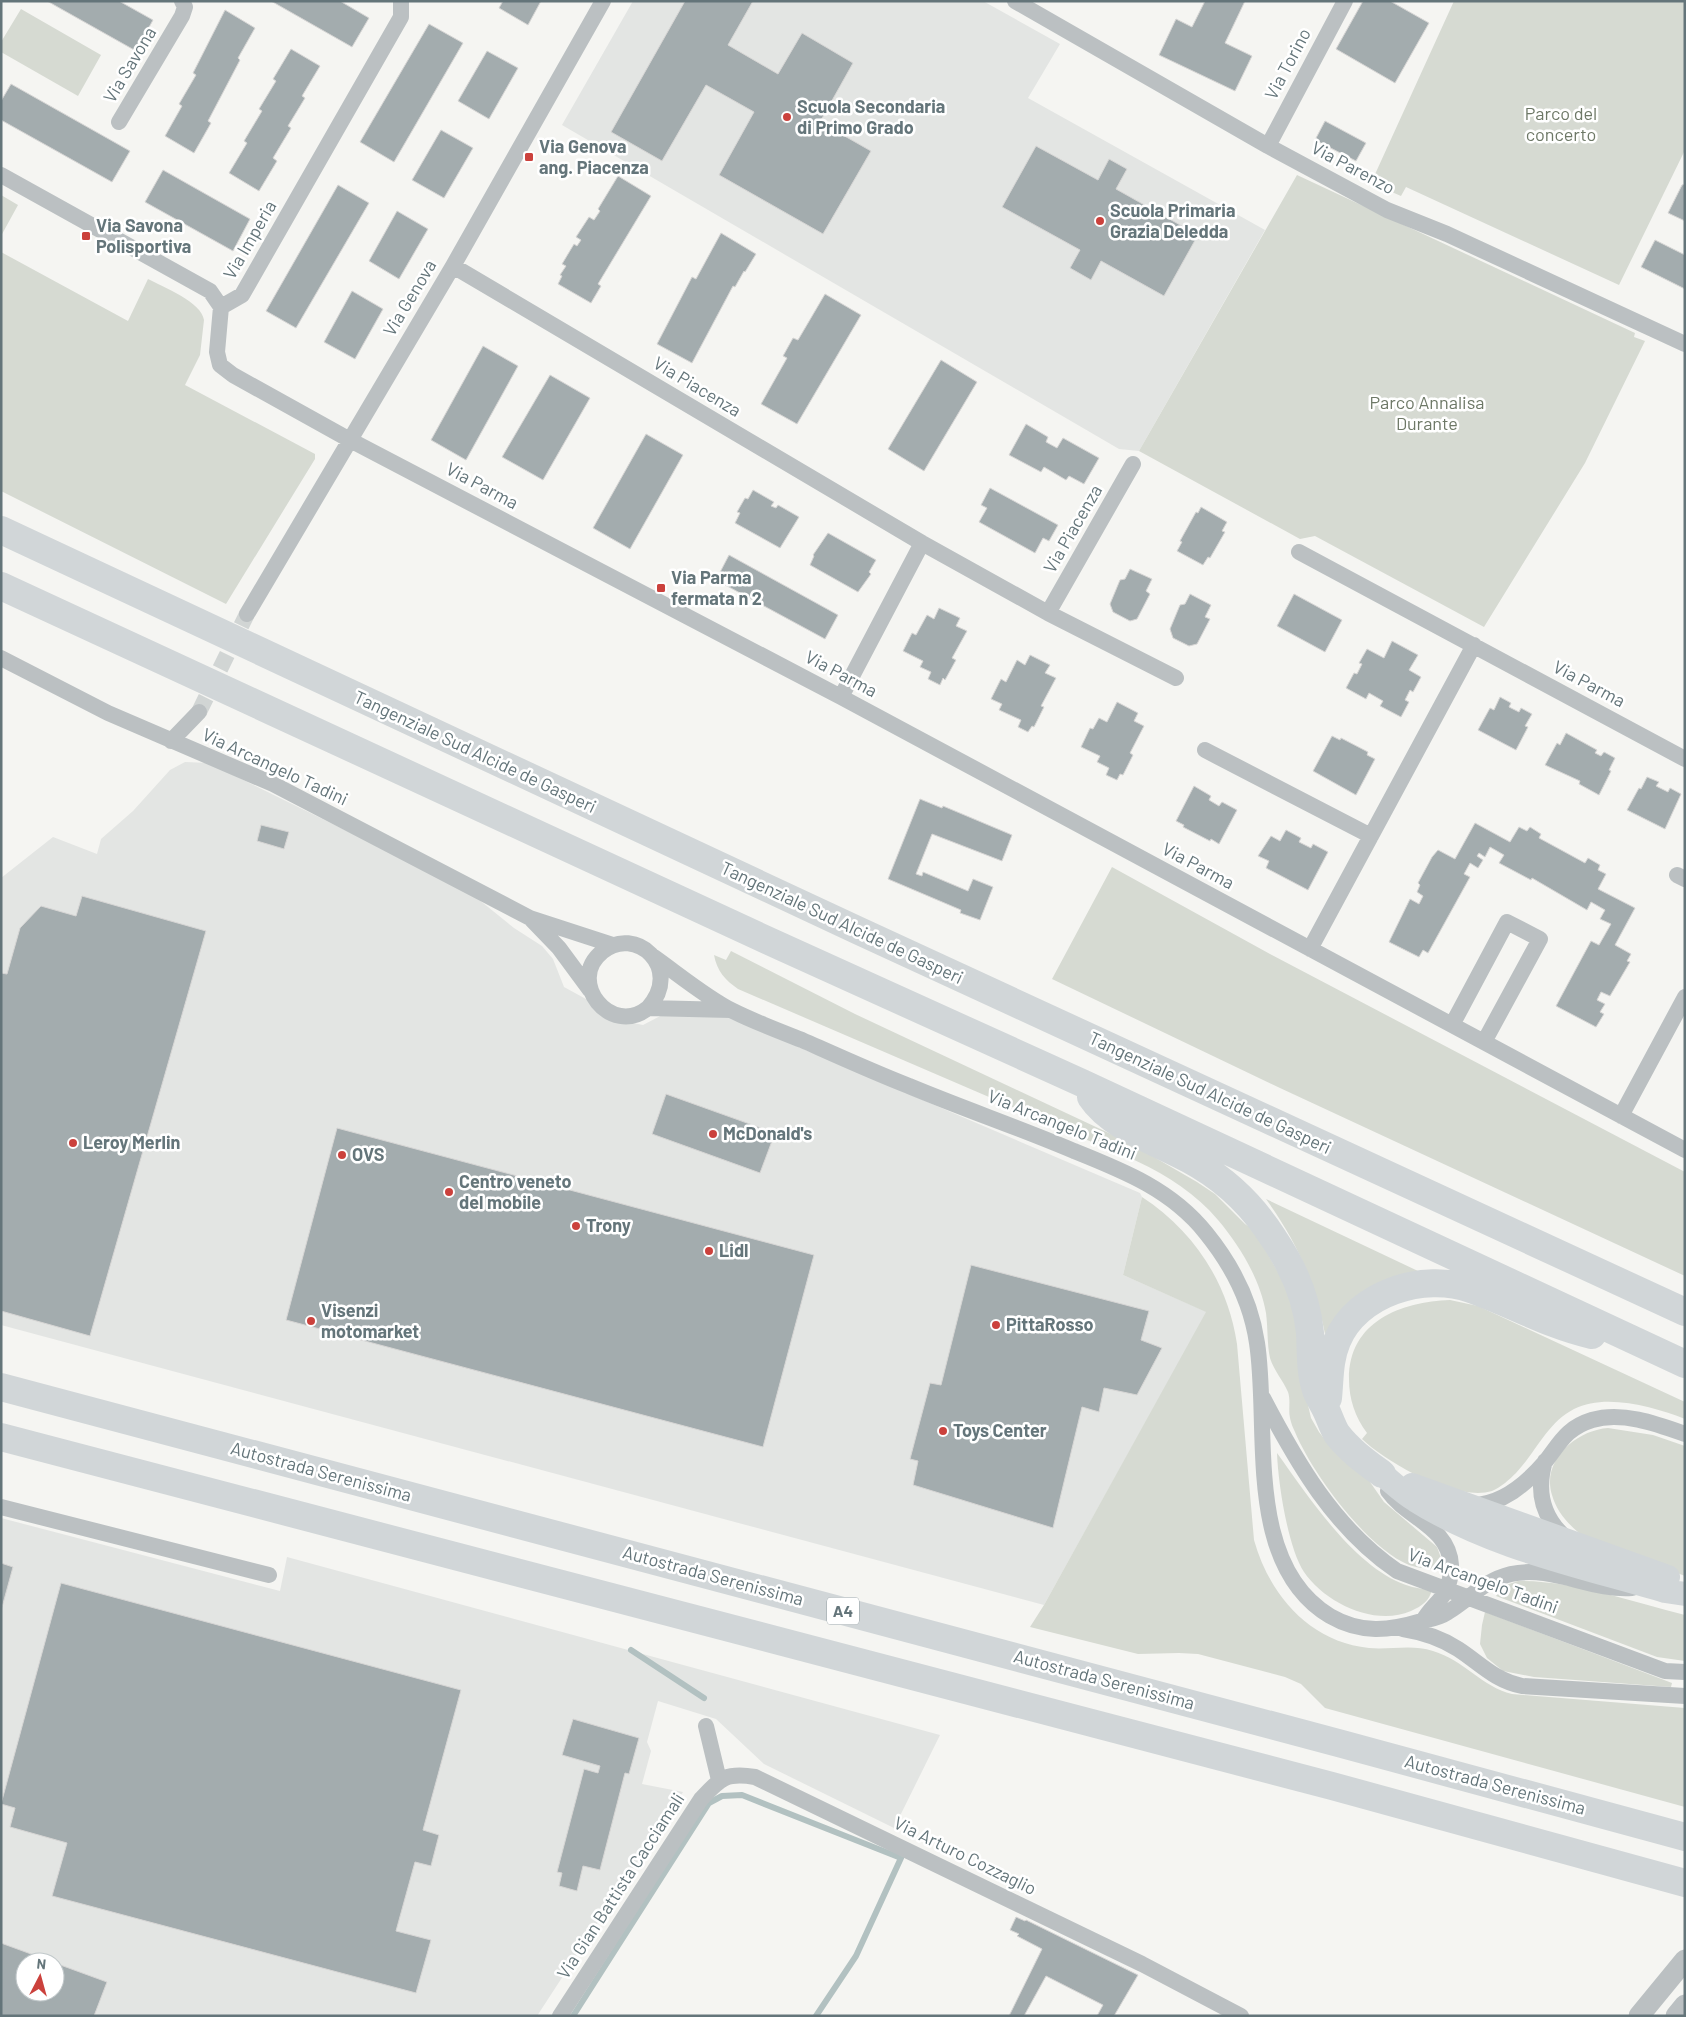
<svg xmlns="http://www.w3.org/2000/svg" width="1686" height="2017" font-family="Barlow,sans-serif">
	<style>
		.built { fill: #e3e5e3; fill-rule: evenodd }
		.green { fill: #d6dad2 }
		.lines { fill: none; stroke-linecap: round; stroke-linejoin: round }
		.stream { stroke: #b2c1c1; stroke-width: 6 }
		.building { fill: #a3acae; stroke: #d7d6d5 }
		.minor-tunnel { stroke: #d1d5d4; stroke-width: 16; stroke-dasharray: 16 8; stroke-linecap: butt }
		.minor { stroke: #bbc0c2; stroke-width: 16 }
		.tertiary { stroke: #bbc0c2; stroke-width: 21 }
		.secondary { stroke: #d1d6d8; stroke-width: 24 }
		.trunk { stroke: #d1d6d8; stroke-width: 28 }
		.motorway { stroke: #d1d6d8; stroke-width: 28 }
		.poi-dot { fill: #cb413c; stroke: #fff; stroke-width: 2 }
		.labels { text-anchor: middle; stroke-width: 5; stroke-linejoin: round; paint-order: stroke }
		.shield { fill: #fff; stroke: #929ea2; stroke-width: 1 }
		.shield-label { font-size: 16px; font-weight: bold; fill: #64757a }
		.street-label { font-size: 18px; fill: #64757a; stroke: #fff }
		.poi-label { font-size: 18px; font-weight: bold; fill: #64757a; stroke: #fff; text-anchor: start }
		.park-label { font-size: 18px; fill: #6d7866; stroke: #fff }
	</style>
	<rect width="100%" height="100%" fill="#f5f5f2"/>
	<!-- built -->
	<path class="built" d="M633 1H983L1060 44 1028 98 1265 230 1139 451 1119 449 562 125Z
		M185 762 209 763 467 890 514 928 542 946 553 959 564 987 628 1022 643 1025 666 1013 731 1018 1140 1193 1142 1197 1123 1275 1207 1312 1044 1605 1 1325V878L53 837 97 854 101 839 133 811 170 770Z
		M1 1518 280 1591 287 1557 940 1735 894 1828 764 1764 716 1719 658 1701 647 1742 651 1751 642 1784 683 1792 537 2016H1ZM25 1962H55V1992H25Z"/>
	<!-- green -->
	<path class="green" d="M1454 1H1685V150L1619 285 1406 187 1401 196 1371 183Z
		M21 9 101 55 78 96 1 52V42Z
		M1297 175 1635 333 1634 337 1645 341 1585 463 1484 627 1315 536 1300 539 1139 451Z
		M1 195 18 205 1 236Z
		M1 252 128 321 148 279C163 287 202 302 204 320L200 355 185 385 315 454V459L226 604 1 491Z
		M1112 867 1270 954 1685 1172V1276L1280 1088 1052 979Z
		M731 951 855 1014 1128 1142 1197 1182 1215 1194 1245 1224 1254 1230 1294 1300 1305 1392 1311 1418 1319 1432 1330 1446 1370 1482 1384 1502 1437 1547 1441 1558 1439 1570C1430 1569 1418 1568 1409 1565 1367 1548 1312 1473 1295 1432 1293 1428 1291 1423 1290 1418 1288 1409 1291 1401 1288 1392 1283 1380 1274 1371 1270 1358 1267 1344 1268 1328 1266 1313 1260 1279 1240 1246 1218 1220 1175 1168 1104 1148 1045 1123V1121L738 989C725 980 717 971 714 955L726 960Z
		M1142 1197C1194 1231 1228 1283 1237 1344L1254 1540C1269 1594 1309 1642 1369 1648 1390 1650 1412 1644 1433 1651 1464 1660 1482 1687 1512 1694L1685 1708V1807L1325 1708 1301 1684 1285 1677 1198 1654 1179 1653 1138 1654 1030 1627 1044 1605 1206 1312 1123 1275Z
		M1266 1199 1418 1271C1376 1278 1347 1298 1325 1334 1315 1282 1297 1242 1266 1199Z
		M1450 1300 1478 1306 1685 1402V1419C1654 1407 1606 1393 1574 1409 1547 1423 1536 1452 1516 1473 1510 1479 1500 1488 1492 1491 1456 1502 1387 1463 1362 1439L1367 1433C1355 1417 1349 1399 1349 1379 1349 1321 1401 1302 1450 1300Z
		M1608 1428 1653 1435 1685 1446V1576L1584 1537C1570 1526 1557 1513 1552 1495 1541 1460 1577 1430 1608 1428Z
		M1277 1453C1308 1496 1354 1567 1406 1585 1414 1588 1424 1589 1432 1590 1429 1601 1422 1606 1411 1611 1375 1627 1325 1603 1304 1572 1288 1548 1278 1483 1277 1453Z
		M1518 1581C1571 1580 1633 1602 1685 1615V1661L1657 1657 1496 1596 1503 1586Z
		M1485 1612 1672 1683 1671 1687 1534 1677 1503 1671 1487 1658 1480 1644 1482 1625Z"/>
	<g class="lines">
		<!-- stream -->
		<path class="stream" d="M631 1650 704 1698
			M573 2016 709 1803 722 1796 742 1795 901 1858 856 1956 816 2016"/>
	</g>
	<!-- building -->
	<path class="building" d="M47 1H119L153 20 136 51Z
		M271 1H340L369 18 352 47Z
		M503 1H541L528 25 499 8Z
		M685 1H753L728 45 778 74 802 33 853 63 820 122 871 151 823 234 719 175 754 112 706 85 662 161 611 132Z
		M1205 1H1245L1225 43 1252 56 1235 91 1159 55 1176 19 1192 27Z
		M1363 1H1390L1429 23 1395 83 1336 49Z
		M225 10 255 28 238 58 240 60 208 121 211 123 194 153 165 136 182 106 179 104 196 75 193 73Z
		M429 24 463 43 394 162 360 142Z
		M291 49 320 66 302 96 305 98 288 126 291 128 273 158 277 161 259 191 229 173 247 143 244 141 262 111 259 109 276 81 273 79Z
		M487 51 518 68 489 119 458 101Z
		M11 84 130 151 112 182 1 120V101Z
		M1325 121 1366 143 1356 161 1315 140Z
		M441 130 473 148 444 198 412 180Z
		M1036 146 1098 180 1109 159 1127 169 1116 189 1198 235 1164 296 1101 261 1091 280 1070 268 1080 250 1002 207Z
		M163 170 250 219 233 251 145 202Z
		M618 176 651 196 598 284 601 286 591 303 558 284 562 276 560 275 566 266 562 264 574 244 577 246 581 240 576 237 589 217 594 220 600 211 598 209Z
		M1685 184V221L1668 213 1682 185Z
		M338 185 369 203 296 328 266 311Z
		M397 211 428 229 399 279 369 261Z
		M721 233 756 254 745 272 744 271 735 287 733 286 692 363 657 344 692 277 696 279Z
		M1655 240 1685 255V289L1641 267Z
		M352 291 383 309 355 359 324 342Z
		M825 294 861 315 797 424 761 404 787 358 783 356 793 338 798 340Z
		M483 346 518 366 466 460 431 440Z
		M941 360 977 382 924 471 888 449Z
		M550 375 590 398 543 480 502 457Z
		M1026 424 1048 437 1046 442 1057 448 1063 438 1099 458 1084 484 1069 476 1066 480 1044 467 1041 472 1009 455Z
		M646 434 683 455 630 549 593 528Z
		M990 488 1058 525 1049 541 1043 538 1035 553 979 522 987 508 981 505Z
		M753 490 774 502 771 506 776 508 778 505 799 517 780 548 735 523 740 513 737 512 745 498 748 499Z
		M1201 507 1227 522 1222 531 1225 532 1210 558 1208 557 1203 565 1177 551 1182 542 1180 541 1196 512 1198 513Z
		M828 533 876 560 869 572 871 574 858 592 810 565 814 556 813 555Z
		M729 555 838 615 825 639 716 580Z
		M1130 569 1152 579 1146 591 1150 594 1137 619 1130 621 1113 612 1110 604 1120 580 1125 579Z
		M1190 594 1211 605 1205 617 1210 619 1197 644 1189 646 1173 638 1170 629 1180 605 1185 604Z
		M1294 594 1342 620 1325 652 1277 626Z
		M939 608 960 618 956 626 967 631 952 658 956 660 945 680 943 678 940 685 928 679 931 672 920 667 923 661 903 651 912 633 916 635 927 615 934 619Z
		M1392 641 1418 655 1409 670 1421 677 1413 692 1410 690 1405 700 1409 702 1401 717 1380 706 1383 701 1369 693 1366 699 1346 688 1354 673 1357 674 1362 664 1359 663 1367 649 1384 658Z
		M1030 655 1050 665 1045 673 1056 678 1041 706 1044 707 1034 727 1032 726 1028 732 1018 727 1021 720 999 710 1002 704 991 699 1001 679 1006 682 1017 660 1025 665Z
		M1500 697 1511 703 1509 707 1519 712 1521 708 1532 714 1525 726 1528 727 1516 750 1478 730 1490 708 1494 710Z
		M1117 702 1138 713 1134 721 1144 726 1130 753 1133 755 1123 775 1120 774 1117 780 1106 775 1109 768 1097 762 1100 756 1081 747 1090 728 1093 729 1099 718 1107 722Z
		M1566 733 1597 750 1595 753 1601 756 1604 752 1615 758 1609 770 1611 771 1599 795 1579 784 1580 781 1545 765 1557 743 1560 745Z
		M1332 736 1340 740 1341 738 1368 752 1367 755 1375 759 1356 795 1313 771Z
		M1647 777 1659 782 1656 786 1668 792 1670 788 1681 794 1665 829 1627 810 1639 788 1641 789Z
		M1194 786 1211 796 1209 800 1219 806 1222 802 1237 810 1219 844 1211 839 1210 841 1183 827 1184 825 1176 821Z
		M920 799 942 808 943 806 1012 835 1002 861 932 834 916 874 922 876 923 872 968 891 973 879 993 887 980 920 960 913 961 910 888 879Z
		M1475 823 1510 842 1519 827 1527 831 1530 827 1541 834 1539 838 1585 863 1588 858 1600 865 1598 870 1606 874 1598 889 1635 908 1615 945 1631 954 1627 961 1630 962 1610 996 1601 992 1597 1000 1605 1004 1600 1012 1604 1014 1596 1027 1556 1006 1591 941 1599 945 1611 924 1600 919 1605 910 1591 902 1587 910 1532 878 1531 880 1499 863 1504 855 1490 847 1485 857 1479 853 1477 856 1483 860 1478 868 1470 863 1464 874 1470 877 1428 953 1423 950 1419 957 1389 942 1410 899 1419 904 1423 896 1417 892 1420 885 1418 883 1432 857 1438 850 1455 859Z
		M261 825 289 832 284 849 257 841Z
		M1286 830 1301 838 1299 842 1311 848 1313 844 1328 852 1308 890 1266 868 1269 861 1258 856 1271 836 1280 841Z
		M82 896 206 931 90 1336 1 1311V973L7 974 20 928 41 906 76 916Z
		M666 1094 775 1133 760 1173 652 1134Z
		M337 1128 814 1255 763 1447 286 1320Z
		M971 1265 1149 1311 1141 1340 1162 1348 1137 1395 1104 1388 1099 1412 1082 1407 1053 1528 913 1485 918 1461 910 1459 930 1383 941 1385Z
		M1 1563 13 1567 1 1611Z
		M61 1583 461 1690 423 1830 439 1835 431 1866 415 1862 396 1931 431 1940 416 1993 52 1896 67 1843 10 1827 15 1808 1 1804Z
		M573 1719 639 1738 629 1774 625 1773 600 1870 583 1866 577 1891 559 1886 562 1873 557 1872 584 1769 598 1773 600 1766 562 1755Z
		M1016 1917 1025 1921 1026 1920 1138 1975 1114 2016H1097L1103 2005 1046 1976 1024 2016H1009L1042 1949 1017 1936 1019 1934 1010 1930Z
		M1 1943 53 1962H25V1992H55V1963L107 1982 94 2016H1Z"/>
	<g class="lines">
		<!-- minor-tunnel -->
		<path class="minor-tunnel" d="M199 712 247 614"/>
		<!-- minor -->
		<path class="minor" d="M1015 1 1268 146 1387 210 1447 234 1685 344
			M119 122 182 16 185 7 182 1
			M1268 146 1345 1
			M1 175 210 291 221 307
			M453 266 922 543 1048 613 1176 678
			M221 307 217 352 220 365 233 375 350 440 841 697 1685 1150
			M221 307 242 295 401 17V1
			M1299 552 1685 759
			M1048 613 1133 464
			M247 614 453 266 603 1
			M1 658 108 713 273 784 530 918 613 945
			M841 697 922 543
			M171 741 199 712
			M1205 750 1371 836
			M1677 875 1685 879
			M532 920 559 948 590 990
			M1310 949 1474 645
			M654 957C678 974 707 998 733 1011 755 1022 779 1031 802 1040 838 1056 873 1072 909 1086 964 1109 1020 1128 1074 1151 1124 1171 1172 1190 1206 1233 1232 1265 1251 1302 1257 1343 1270 1427 1243 1564 1330 1616 1361 1634 1389 1631 1422 1621 1431 1619 1439 1618 1448 1612 1471 1598 1483 1581 1511 1574 1552 1565 1591 1591 1632 1588
			M648 1008C684 968 635 924 602 952 566 981 611 1038 648 1008L730 1010
			M1452 1025 1507 922 1540 939 1484 1042
			M1621 1116 1685 997
			M1263 1398C1297 1463 1334 1528 1397 1571L1665 1671 1685 1672
			M1545 1461C1536 1491 1542 1517 1566 1538
			M1388 1491C1407 1518 1449 1527 1451 1565 1451 1573 1450 1583 1446 1591 1440 1602 1429 1609 1423 1621
			M1472 1505C1502 1505 1526 1484 1545 1462 1560 1443 1566 1428 1592 1420 1622 1411 1657 1424 1685 1434
			M1 1507 269 1575
			M1403 1629C1422 1632 1441 1638 1458 1649 1481 1664 1494 1680 1522 1686L1685 1696
			M706 1726 719 1780
			M560 2016 701 1799C720 1779 725 1772 755 1777L1142 1964 1241 2016"/>
		<!-- tertiary -->
		<path class="tertiary" d="M1639 2016 1685 1960
			M1676 2016 1685 2005"/>
		<!-- secondary -->
		<path class="secondary" d="M1382 1474C1393 1483 1403 1493 1415 1500 1491 1548 1581 1566 1665 1591L1685 1594
			M1412 1485 1668 1577"/>
		<!-- trunk -->
		<path class="trunk" d="M1 530 857 930 1685 1312
			M1 586 771 942 1082 1083 1685 1364
			M1091 1097C1112 1129 1166 1145 1199 1165 1229 1183 1255 1209 1274 1239 1293 1267 1307 1299 1310 1333 1311 1352 1310 1372 1316 1390 1318 1397 1323 1403 1326 1410 1330 1418 1332 1426 1337 1434 1349 1450 1366 1462 1382 1474
			M1328 1398C1330 1378 1329 1360 1337 1341 1357 1293 1424 1272 1471 1289 1513 1304 1548 1325 1592 1335"/>
		<!-- motorway -->
		<path class="motorway" d="M1 1387 1342 1744 1685 1837
			M1 1437 1332 1786 1685 1883"/>
	</g>
	<!-- markers -->
	<g class="poi-dot">
		<circle cx="787" cy="117" r="5"/>
		<rect x="524" y="152" width="10" height="10" rx="2.5"/>
		<circle cx="1100" cy="221" r="5"/>
		<rect x="81" y="231" width="10" height="10" rx="2.5"/>
		<rect x="656" y="583" width="10" height="10" rx="2.5"/>
		<circle cx="713" cy="1134" r="5"/>
		<circle cx="73" cy="1143" r="5"/>
		<circle cx="342" cy="1155" r="5"/>
		<circle cx="449" cy="1192" r="5"/>
		<circle cx="576" cy="1226" r="5"/>
		<circle cx="709" cy="1251" r="5"/>
		<circle cx="311" cy="1321" r="5"/>
		<circle cx="996" cy="1325" r="5"/>
		<circle cx="943" cy="1431" r="5"/>
	</g>
	<g class="labels">
		<!-- shield labels -->
		<rect class="shield" x="827" y="1597.5" width="32" height="27" rx="4"/>
		<g class="shield-label">
			<text x="843" y="1617">A4</text>
		</g>
		<!-- street labels -->
		<g class="street-label">
			<text transform="translate(1288 64) rotate(-62)" y="6">Via Torino</text>
			<text transform="translate(130 65) rotate(-59)" y="6">Via Savona</text>
			<text transform="translate(1353 168) rotate(28)" y="6">Via Parenzo</text>
			<text transform="translate(250 240) rotate(-60)" y="6">Via Imperia</text>
			<text transform="translate(410 298) rotate(-59)" y="6">Via Genova</text>
			<text transform="translate(697 387) rotate(31)" y="6">Via Piacenza</text>
			<text transform="translate(482 486) rotate(28)" y="6">Via Parma</text>
			<text transform="translate(1073 529) rotate(-60)" y="6">Via Piacenza</text>
			<text transform="translate(841 674) rotate(28)" y="6">Via Parma</text>
			<text transform="translate(1589 684) rotate(28)" y="6">Via Parma</text>
			<text transform="translate(475 752) rotate(25)" y="6">Tangenziale Sud Alcide de Gasperi</text>
			<text transform="translate(275 767) rotate(25)" y="6">Via Arcangelo Tadini</text>
			<text transform="translate(1198 866) rotate(28)" y="6">Via Parma</text>
			<text transform="translate(842 923) rotate(25)" y="6">Tangenziale Sud Alcide de Gasperi</text>
			<text transform="translate(1210 1093) rotate(25)" y="6">Tangenziale Sud Alcide de Gasperi</text>
			<text transform="translate(1062 1125) rotate(22)" y="6">Via Arcangelo Tadini</text>
			<text transform="translate(321 1472) rotate(15)" y="6">Autostrada Serenissima</text>
			<text transform="translate(713 1576) rotate(15)" y="6">Autostrada Serenissima</text>
			<text transform="translate(1483 1581) rotate(20)" y="6">Via Arcangelo Tadini</text>
			<text transform="translate(1104 1680) rotate(15)" y="6">Autostrada Serenissima</text>
			<text transform="translate(1495 1785) rotate(15)" y="6">Autostrada Serenissima</text>
			<text transform="translate(965 1856) rotate(26)" y="6">Via Arturo Cozzaglio</text>
			<text transform="translate(621 1886) rotate(-57)" y="6">Via Gian Battista Cacciamali</text>
		</g>
		<!-- poi labels -->
		<g class="poi-label">
			<text x="797" y="113">Scuola Secondaria<tspan x="797" dy="21">di Primo Grado</tspan></text>
			<text x="539" y="153">Via Genova<tspan x="539" dy="21">ang. Piacenza</tspan></text>
			<text x="1110" y="217">Scuola Primaria<tspan x="1110" dy="21">Grazia Deledda</tspan></text>
			<text x="96" y="232">Via Savona<tspan x="96" dy="21">Polisportiva</tspan></text>
			<text x="671" y="584">Via Parma<tspan x="671" dy="21">fermata n 2</tspan></text>
			<text x="723" y="1140">McDonald's</text>
			<text x="83" y="1149">Leroy Merlin</text>
			<text x="352" y="1161">OVS</text>
			<text x="459" y="1188">Centro veneto<tspan x="459" dy="21">del mobile</tspan></text>
			<text x="586" y="1232">Trony</text>
			<text x="719" y="1257">Lidl</text>
			<text x="321" y="1317">Visenzi<tspan x="321" dy="21">motomarket</tspan></text>
			<text x="1006" y="1331">PittaRosso</text>
			<text x="953" y="1437">Toys Center</text>
		</g>
		<!-- park labels -->
		<g class="park-label">
			<text x="1561" y="120">Parco del<tspan x="1561" dy="21">concerto</tspan></text>
			<text x="1427" y="409">Parco Annalisa<tspan x="1427" dy="21">Durante</tspan></text>
		</g>
	</g>
	<!-- border -->
	<rect width="1686" height="2017" fill="none" stroke="#64757a" stroke-width="5"/>
	<!-- north arrow -->
	<g transform="translate(40 1977) rotate(6)"><circle r="24" fill="#ffffff" stroke="#c1c8ca"/>
	<path d="M0-4L9 19L0 12L-9 19Z" fill="#cb413c"/>
	<text y="-8" font-size="14" font-weight="bold" text-anchor="middle" fill="#64757a">N</text>
	</g>
</svg>
